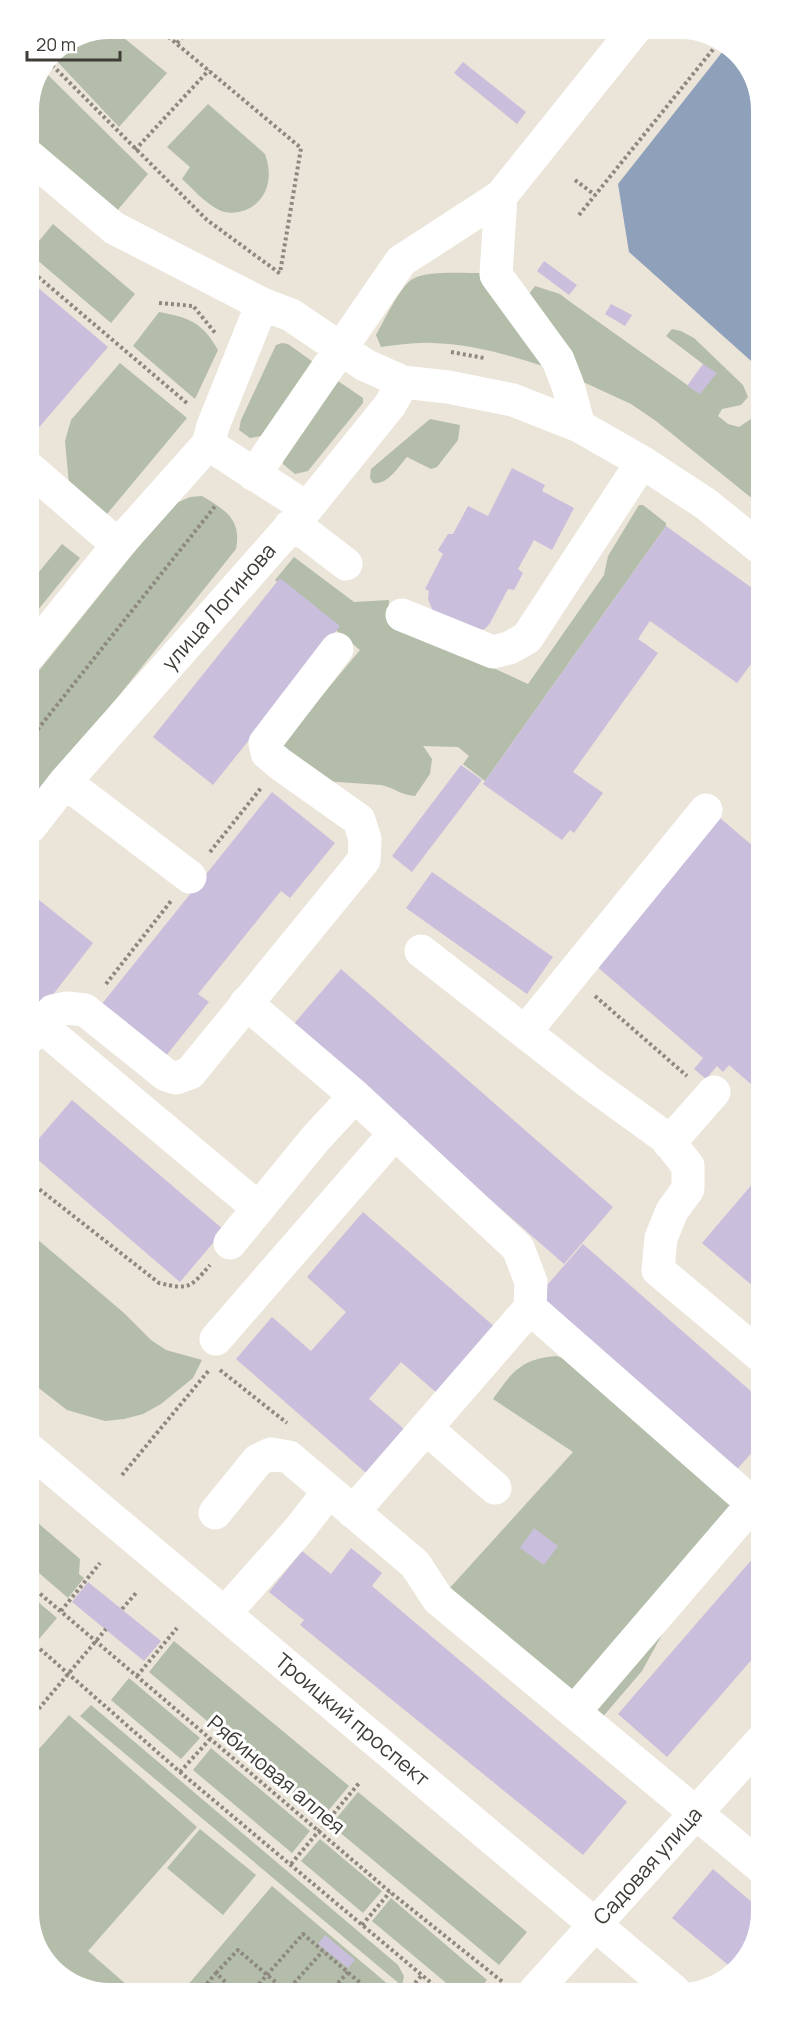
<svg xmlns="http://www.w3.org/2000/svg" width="790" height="2022" font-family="Manrope,sans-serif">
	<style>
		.green { fill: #b3bdaa }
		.water { fill: #8ea0ba }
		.building { fill: #c9bedc }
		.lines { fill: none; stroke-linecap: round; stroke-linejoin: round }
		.path { stroke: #8d8880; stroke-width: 4; stroke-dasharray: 3 3; stroke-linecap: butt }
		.minor { stroke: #fff; stroke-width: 33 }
		.major { stroke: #fff; stroke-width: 33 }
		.labels { text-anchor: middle; stroke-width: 6; stroke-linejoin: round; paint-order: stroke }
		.street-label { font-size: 21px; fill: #3f3c37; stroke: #fff }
	</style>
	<rect width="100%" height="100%" fill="#ebe4d8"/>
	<!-- green -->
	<path class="green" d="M110 29H113L167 73 119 127 51 55 53 52Z
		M44 71 148 174 116 212 29 137V105Z
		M208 104 265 154C273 175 269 200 246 210 237 213 227 214 219 210 205 203 193 189 182 179L190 167 167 147Z
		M53 224 135 294 111 323 29 253Z
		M491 273 546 367C509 355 471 344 432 343 415 342 398 345 381 347L376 335C384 321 399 289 411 280 426 269 472 274 491 273Z
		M535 286 560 294 569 301 700 394 703 364 666 336 672 329 681 331 694 338 743 385 748 397 741 405 722 409 718 416 728 424 739 427 751 419 759 417V504L656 421 631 404 579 380 526 298Z
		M159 312C190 318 202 322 218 350L195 399 133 346Z
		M282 343 288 344 313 362 262 436 250 438 239 430 241 420 276 345Z
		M120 363 187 418 97 526 72 516 65 441 71 420Z
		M338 381 363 398V403L308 471 295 474 283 464V455Z
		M430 419 460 425 458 440 437 467 431 469 407 457C398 467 388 485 373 483L370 478 371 469Z
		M202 496C225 510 242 519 236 549L30 807V682L172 505 190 497Z
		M639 505H643L666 523V526L485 781 463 764 469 756 458 747 423 746 432 759 430 774 415 796C400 795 395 788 381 785L324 781 281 745 360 650 275 580 294 557 354 602 389 600 388 619 528 684 604 575 608 556Z
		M62 544 80 558 29 621V584Z
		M30 1233 124 1313 151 1340 166 1350 202 1360 193 1378 161 1404 143 1414 124 1419 105 1421 67 1410 31 1382Z
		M556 1356 573 1361 731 1501 735 1520 670 1620 642 1671 600 1720 448 1590 573 1452 493 1399C512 1372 521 1359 556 1356Z
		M31 1517 80 1559 79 1574 84 1578 68 1598 31 1566Z
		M31 1596 57 1618 39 1639 31 1633Z
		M174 1641 349 1786 322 1818 149 1672Z
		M129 1678 200 1738 181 1759 111 1700Z
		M91 1705 398 1965 404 1976 402 1986 80 1716Z
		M69 1715 197 1827 88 1951 136 1993H105L57 1973 31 1933V1758Z
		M211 1748 310 1831 292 1853 193 1770Z
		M358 1792 527 1932 499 1965 331 1825Z
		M200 1829 256 1875 223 1915 167 1868Z
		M320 1839 382 1891 363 1913 301 1861Z
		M272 1886 390 1986 384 1992 181 1993Z
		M391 1898 487 1980 477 1992H457L372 1921Z"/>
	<!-- water -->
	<path class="water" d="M727 46 733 49 759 89V368L629 252 618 184Z"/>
	<!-- building -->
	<path class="building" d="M463 62 526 112 517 124 454 73Z
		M544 261 577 285 569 295 537 271Z
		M29 280 108 347 29 439Z
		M611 304 632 315 625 326 605 314Z
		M703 364 717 373 700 394 687 386Z
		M512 468 545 485 542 491 574 508 552 550 534 540 518 569 523 573 514 590 508 589 490 623 485 629 462 633 436 619 428 599 429 591 425 589 443 554 438 550 448 534H453L468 506 488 516Z
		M666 526 759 593 760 652 737 683 650 621 638 639 658 653 573 772 603 793 574 833 570 830 562 840 483 784Z
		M280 578 340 626 213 785 153 737Z
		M461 765 482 780 412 872 392 856Z
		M272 792 335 843 290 898 281 891 198 994 209 1002 165 1057 101 1005Z
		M713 812 760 852V1092L729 1065 723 1072 717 1066 706 1079 694 1069 703 1058 587 958Z
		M432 872 553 957 527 994 406 908Z
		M34 896 93 943 30 1024V901Z
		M341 969 613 1207 564 1264 292 1026Z
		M72 1100 224 1230 180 1282 30 1153V1149Z
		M760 1175 761 1293 702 1243Z
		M363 1212 496 1328 438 1394 401 1362 369 1399 411 1435 373 1479 236 1359 272 1317 311 1351 346 1312 307 1277Z
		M583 1244 761 1400V1442L732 1475 534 1300Z
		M534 1528 558 1546 544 1565 520 1548Z
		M351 1548 382 1573 372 1586 627 1802 583 1855 300 1625 304 1620 269 1592 302 1551 331 1574Z
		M761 1549V1649L667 1757 618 1714Z
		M88 1582 161 1641 144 1661 72 1602Z
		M713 1869 761 1910 744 1962 733 1969 672 1918Z
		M325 1935 355 1960 348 1968 318 1944Z"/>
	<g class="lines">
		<!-- path -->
		<path class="path" d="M159 29 301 148 280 273
			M177 43 189 29
			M48 61 207 220 282 275
			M135 150 209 70
			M575 180 595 195
			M579 215 719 42
			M29 269 188 404
			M159 303 193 306
			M194 307 216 334
			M451 352 484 358
			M30 739 216 505
			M210 852 261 788
			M106 984 171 901
			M595 996 687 1076
			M30 1182 159 1283C189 1290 190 1288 210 1265
			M220 1370 287 1423
			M122 1475 210 1369
			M31 1586 390 1892 504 1983
			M122 1609 136 1593
			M61 1611 100 1563
			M31 1641 180 1772 442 1992
			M137 1676 177 1628
			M31 1718 106 1629
			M180 1772 210 1739
			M291 1864 360 1782
			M362 1925 390 1892
			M216 1973 238 1950 287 1992
			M286 1992 323 1951
			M330 1992 348 1972
			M407 1992 422 1975
			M199 1993 216 1973 237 1993
			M251 1993 303 1934 371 1992"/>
		<!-- minor -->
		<path class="minor" d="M29 156 114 228 262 304 291 315 365 365 403 382 448 387 513 400 579 426 642 462 706 504 759 547
			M501 196 496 275 558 360 568 386 579 426
			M208 444 307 508
			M29 468 118 545
			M254 475 401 261 501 196 635 29
			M290 526 307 534 346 564
			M402 615 493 652 509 648 527 638 642 462
			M29 655 118 545 208 444 213 426 262 304
			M65 782 190 877
			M30 827 65 782 307 508 390 405 403 382
			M421 951 590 1083 666 1138 688 1166V1189L672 1211 661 1238 658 1270 761 1356
			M246 1003 355 1096 518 1248 531 1282 530 1308 353 1512
			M40 1025 258 1208
			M525 1032 706 810
			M30 1037 53 1011 67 1008 85 1010 166 1075 176 1078 190 1073 364 860 365 839 359 820 280 764 267 753 265 743 337 649
			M669 1143 714 1092
			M230 1243 316 1138 355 1096
			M530 1308 752 1503
			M216 1339 395 1133
			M426 1428 495 1488
			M215 1513 258 1460 271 1454 289 1457 415 1564 438 1599 761 1867
			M225 1613 298 1531 329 1491
			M574 1712 761 1494
			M535 1991 761 1741"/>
		<!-- major -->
		<path class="major" d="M31 1451 674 1991"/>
	</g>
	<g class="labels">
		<!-- street labels -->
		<g class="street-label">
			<text transform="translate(219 607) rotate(-49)" y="7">улица Логинова</text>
			<text transform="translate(352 1720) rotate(40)" y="7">Троицкий проспект</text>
			<text transform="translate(276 1775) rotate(40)" y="7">Рябиновая аллея</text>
			<text transform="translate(648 1866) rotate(-48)" y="7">Садовая улица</text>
		</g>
	</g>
	<!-- crop -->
	<path d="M0 0H790V2022H0ZM110 39H680A71 71 0 0 1 751 110V1912A71 71 0 0 1 680 1983H110A71 71 0 0 1 39 1912V110A71 71 0 0 1 110 39Z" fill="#fff" fill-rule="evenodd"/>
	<!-- scale -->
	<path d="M27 51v9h93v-9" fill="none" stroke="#3f3c37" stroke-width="3"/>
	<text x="36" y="51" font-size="18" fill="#3f3c37" stroke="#ffffff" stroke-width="4.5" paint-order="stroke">20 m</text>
</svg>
